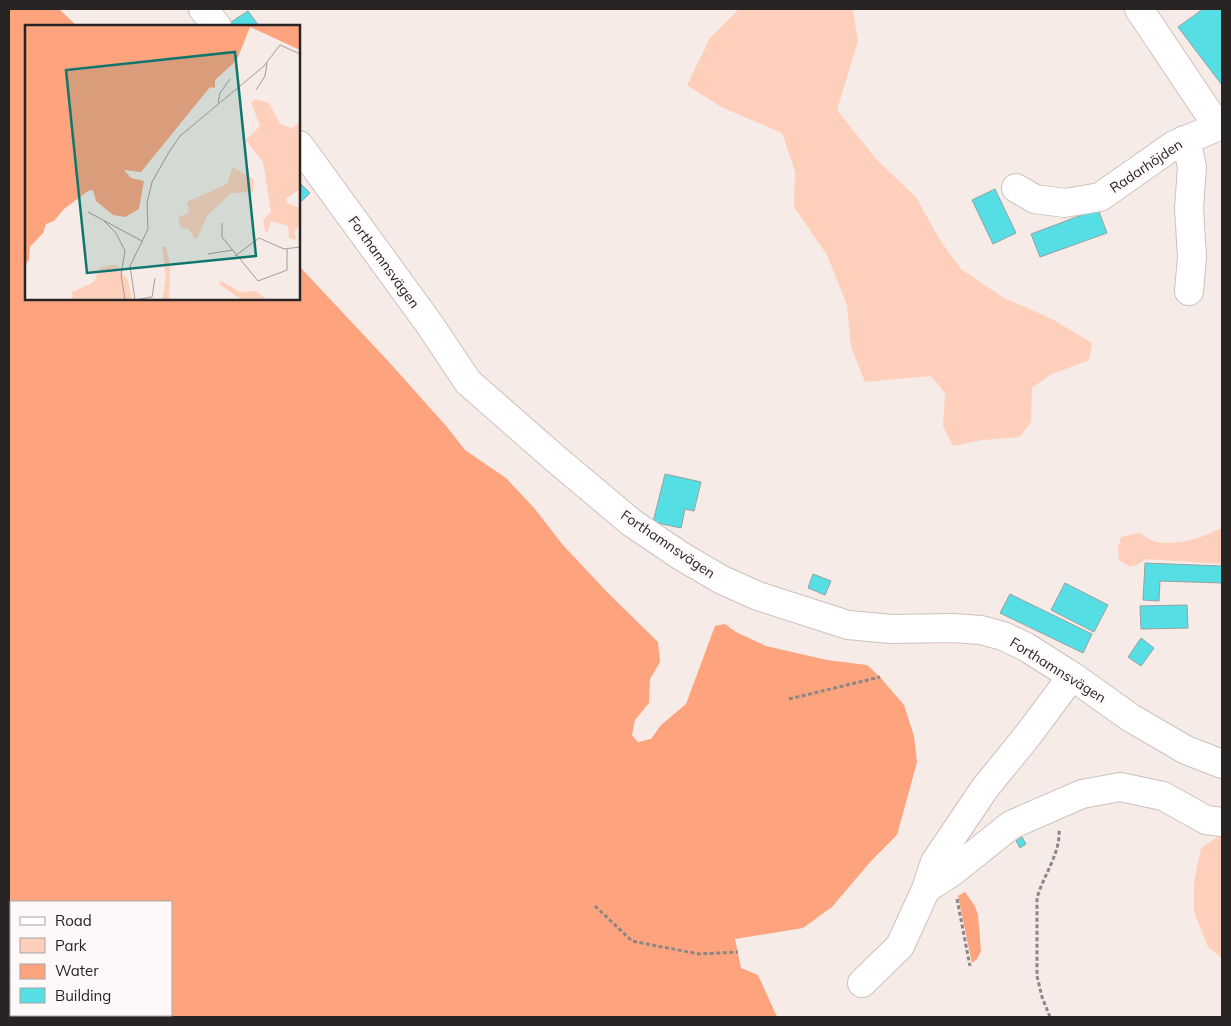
<svg xmlns="http://www.w3.org/2000/svg" width="1231" height="1026" font-family="Mulish,sans-serif">
	<style>
		.green { fill: #fecfbb }
		.water { fill: #fda47f; fill-rule: evenodd }
		.building { fill: #55dfe4; stroke: #95a1a2 }
		.lines { fill: none; stroke-linecap: round; stroke-linejoin: round }
		.minor-casing { stroke: #ccc2bd; stroke-width: 30 }
		.path { stroke: #8e8683; stroke-width: 3; stroke-dasharray: 4 2.5; stroke-linecap: butt }
		.minor { stroke: #fff; stroke-width: 28 }
		.labels { text-anchor: middle; stroke-width: 5; stroke-linejoin: round; paint-order: stroke }
		.street-label { font-size: 14px; fill: #282423; stroke: #fef9f8 }
		.inset-road { fill: none; stroke: #a49b98; stroke-width: 1 }
		.view { fill: #0f766e; fill-opacity: 0.15; stroke: #0f766e; stroke-width: 2.5 }
		.inset-edge { fill: none; stroke: #282423; stroke-width: 2.5 }
	</style>
	<rect width="100%" height="100%" fill="#f6ebe6"/>
	<!-- green -->
	<path class="green" d="M739 9H853L858 41 837 110 877 160 916 197 940 240 961 269 1004 298 1052 319 1092 343 1089 360 1050 375 1032 388 1031 422 1020 437 983 440 953 446 943 426 945 393 931 376 865 382 851 347 847 305 827 255 794 207 795 171 782 133 721 107 687 85 710 38Z
		M1222 528V564L1146 559 1137 565 1130 567 1119 560 1118 548 1121 537 1139 533C1143 535 1148 539 1153 541 1176 547 1201 538 1222 528Z
		M1222 834V958L1208 947 1194 912V882L1201 848Z"/>
	<!-- water -->
	<path class="water" d="M9 9H59L77 26H26V299H299V266L389 362 447 427 465 450 506 478 535 509 562 544 607 592 658 642 660 662 650 679 649 703 635 720 632 735 638 742 651 739 661 725 686 704 715 626 725 624 736 632 766 646 827 660 867 665 880 677 904 705 914 736 917 762 897 835 871 861 832 907 803 928 735 939 741 968 758 975 777 1017H9ZM11 902H171V1015H11Z
		M965 892 975 906 978 915 981 951 977 959 972 963 958 896Z"/>
	<!-- building -->
	<path class="building" d="M1203 9H1220L1222 12V85L1178 27Z
		M248 11 259 26H230L228 24Z
		M300 183 310 193 302 201 299 198Z
		M995 189 1016 233 993 244 972 200Z
		M1098 209 1107 233 1040 257 1031 234Z
		M665 474 701 482 694 511 685 509 681 528 653 522Z
		M1145 563 1222 566V583L1160 581 1159 601 1143 600Z
		M813 574 831 581 825 595 808 588Z
		M1065 583 1108 605 1094 632 1051 610Z
		M1010 594 1092 634 1083 653 1000 613Z
		M1187 605 1188 628 1141 629 1140 606Z
		M1141 638 1154 648 1141 666 1128 657Z
		M1022 837 1026 844 1020 848 1016 841Z"/>
	<g class="lines">
		<defs>
			<path id="minor" d="M203 9 217 26
				M1139 9 1218 127
				M1184 140 1189 153 1192 167 1189 208 1192 257 1189 291
				M299 145 430 325 468 382 557 460 632 523 681 556 722 580 758 596 848 625 891 629 953 628 981 630 1003 636 1026 647 1072 676 1131 718 1186 750 1222 764
				M1016 188 1035 199 1065 203 1100 197 1174 145 1222 125
				M926 889 952 872 1011 825 1082 794 1120 787 1163 796 1206 820 1222 822
				M862 983 900 946 926 889 935 862 985 788 1028 735 1072 676"/>
		</defs>
		<!-- minor casing -->
		<use href="#minor" class="minor-casing"/>
		<!-- path -->
		<path class="path" d="M789 699 880 677
			M957 899 970 966
			M595 906 632 941 699 954 738 952
			M1050 1017 1042 997 1037 976V898C1043 876 1061 853 1059 829"/>
		<!-- minor -->
		<use href="#minor" class="minor"/>
	</g>
	<g class="labels">
		<!-- street labels -->
		<g class="street-label">
			<text transform="translate(1146 166) rotate(-34)" y="5">Radarhöjden</text>
			<text transform="translate(384 262) rotate(54)" y="5">Forthamnsvägen</text>
			<text transform="translate(668 544) rotate(34)" y="5">Forthamnsvägen</text>
			<text transform="translate(1058 670) rotate(32)" y="5">Forthamnsvägen</text>
		</g>
	</g>
	<!-- overview -->
	<g transform="translate(25 25)">
		<rect width="275" height="275" fill="#f6ebe6"/>
		<path d="M231 74 244 78 255 99 266 103 275 98V164L261 174 262 178 275 183V198L269 208 272 215 264 213 263 201 246 196 242 208 240 206 238 195 246 187 238 137 221 115 235 101 226 77ZM208 142 229 155 228 167 206 168 182 191 172 214 169 213 164 204 156 203 153 192 164 188 162 177 202 159ZM137 222H141L145 240 144 275H137L141 253ZM85 240H91L103 255 107 275H47V267L69 257 75 243ZM196 256 215 267 231 266 242 275H217L194 259Z" fill="#fecfbb"/>
		<path d="M0 0H275V25L225 2 212 35 190 55V63L185 62 116 147 99 145 106 153 119 156 114 184 100 192 88 190 71 176 68 165 63 166 39 184 29 196 21 199 18 208 5 222 4 235 0 240Z" fill="#fda47f"/>
		<path class="inset-road" d="M231 65 240 51 242 38M193 78 195 68 205 54M63 187 117 216M79 196 91 208 100 226 96 250 100 275M197 198V212L233 256 262 245V224M183 229 208 225M210 231 234 213 259 224 275 222M110 275 105 241 123 204 122 178 127 157 144 127 155 111 239 41 255 20 275 29M110 275 127 272 130 253"/>
		<path class="view" d="M210 27 231 231 62 248 41 45Z"/>
		<rect width="275" height="275" class="inset-edge"/>
	</g>
	<!-- border -->
	<rect width="1231" height="1026" fill="none" stroke="#282423" stroke-width="20"/>
	<!-- legend -->
	<rect x="10" y="901" width="162" height="115" fill="#fef9f8" stroke="#a8a4a3"/>
	<rect x="20" y="917" width="25" height="8" fill="#ffffff" stroke="#a8a4a3"/>
	<text x="55" y="926" font-size="15" fill="#282423">Road</text>
	<rect x="20" y="938" width="25" height="15" fill="#fecfbb" stroke="#a8a4a3"/>
	<text x="55" y="951" font-size="15" fill="#282423">Park</text>
	<rect x="20" y="964" width="25" height="15" fill="#fda47f" stroke="#a8a4a3"/>
	<text x="55" y="976" font-size="15" fill="#282423">Water</text>
	<rect x="20" y="988" width="25" height="15" fill="#55dfe4" stroke="#a8a4a3"/>
	<text x="55" y="1001" font-size="15" fill="#282423">Building</text>
</svg>
